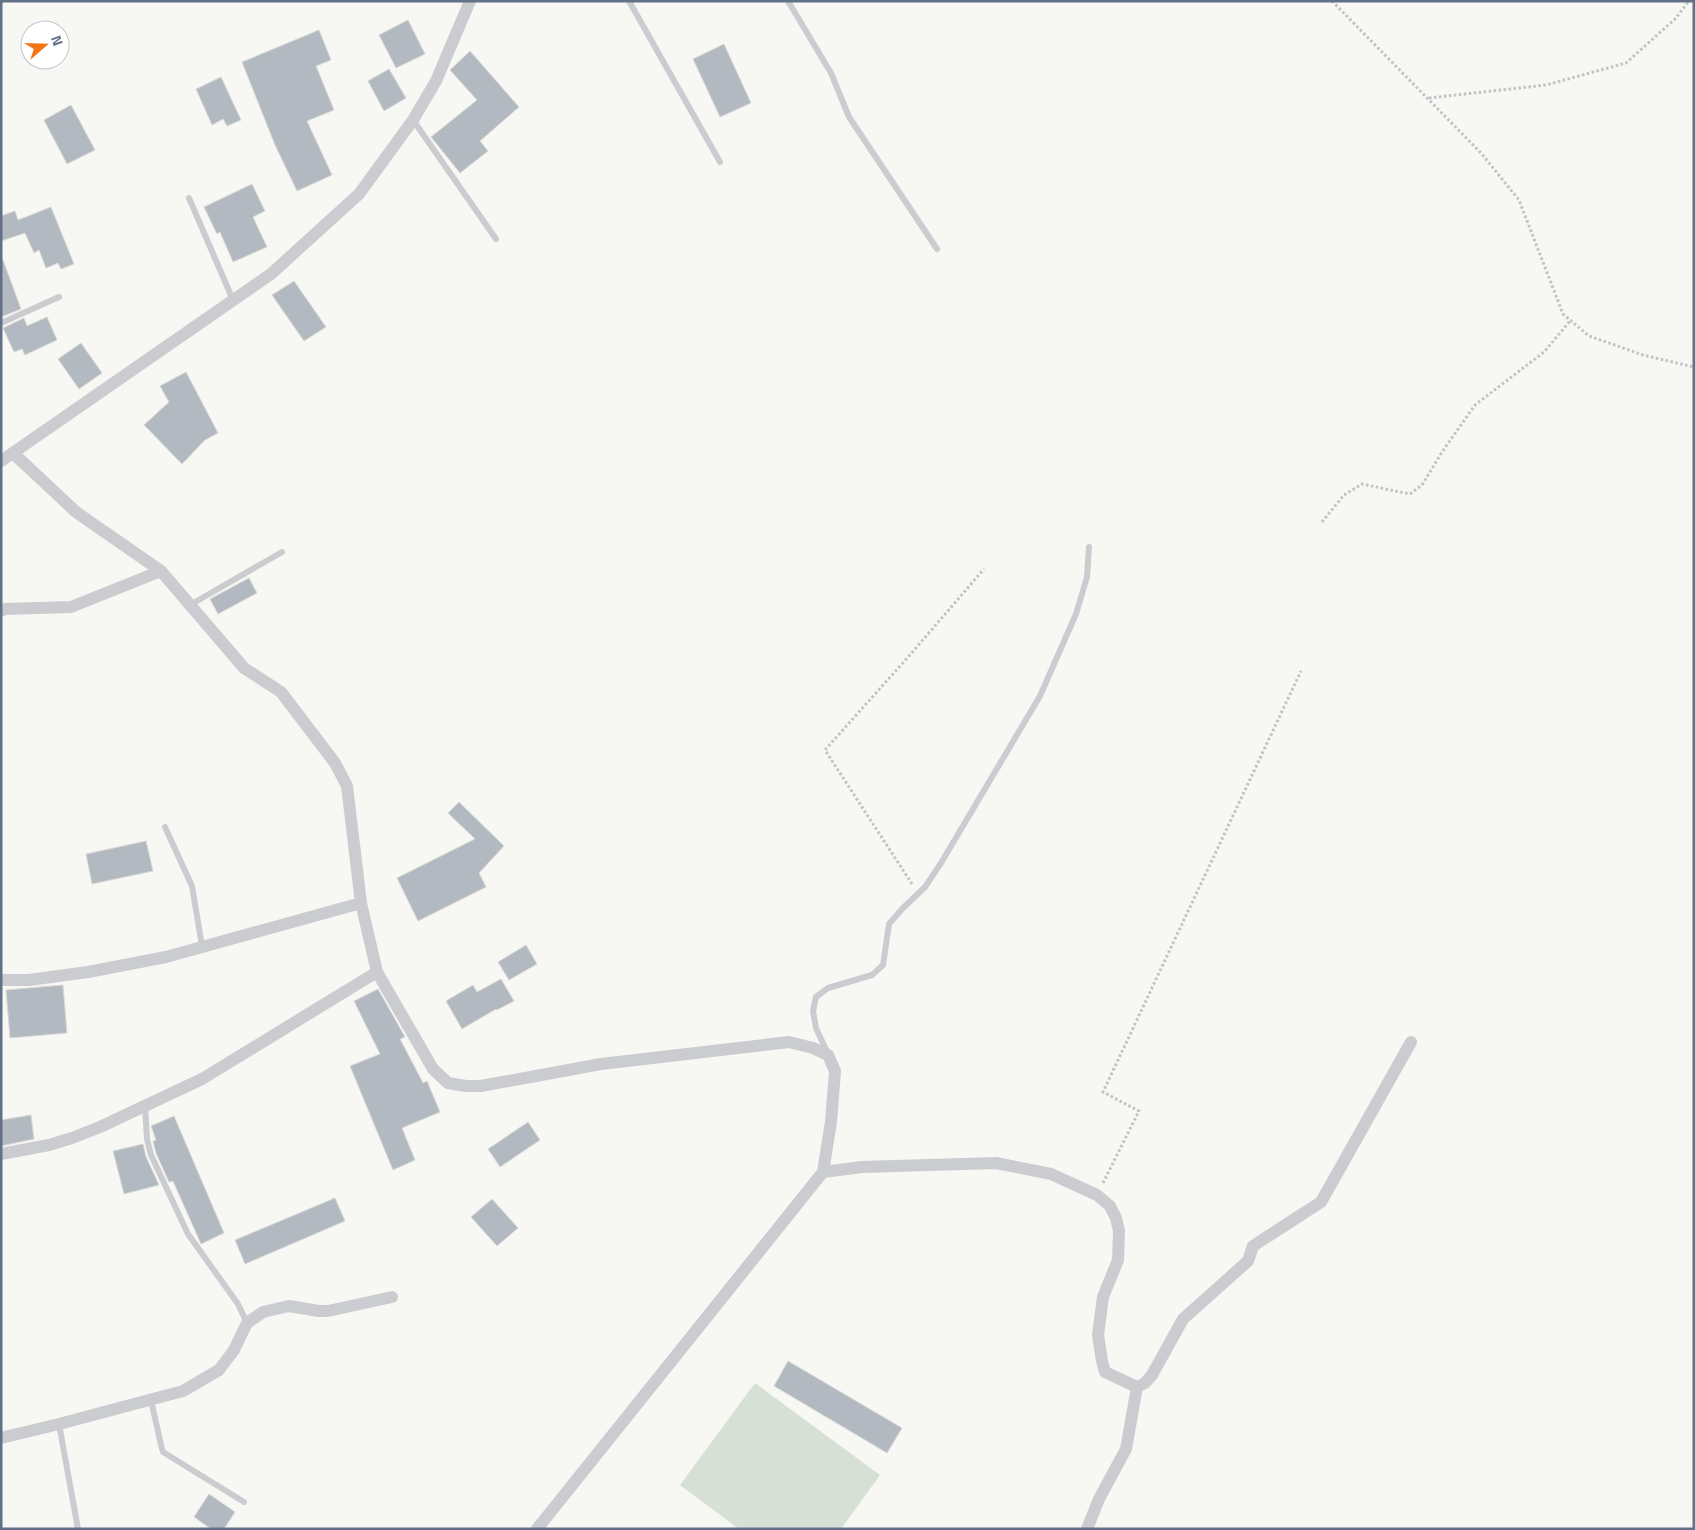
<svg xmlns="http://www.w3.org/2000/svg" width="1695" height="1530" font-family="'Titillium Web',sans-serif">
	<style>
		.green { fill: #d7e0d5 }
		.building { fill: #b3b9c1; stroke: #d9d9d6 }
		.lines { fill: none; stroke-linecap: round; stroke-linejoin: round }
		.path { stroke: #c0c2c5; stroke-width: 3; stroke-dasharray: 2.5 2.5; stroke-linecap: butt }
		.lane { stroke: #caccd0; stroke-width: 6 }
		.street { stroke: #caccd0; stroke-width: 12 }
	</style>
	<rect width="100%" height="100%" fill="#f7f8f4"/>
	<!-- green -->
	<path class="green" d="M755 1383 880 1475 841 1529H739L680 1485Z"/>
	<!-- building -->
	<path class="building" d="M408 20 425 54 396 68 379 35Z
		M319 30 331 60 316 66 334 110 307 121 332 175 297 191 275 145 242 62Z
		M724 44 751 103 720 117 693 59Z
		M470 51 519 107 480 141 488 151 460 173 431 137 477 100 450 70Z
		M389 69 406 98 384 111 368 81Z
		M221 77 241 120 227 126 223 119 212 125 196 89Z
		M71 105 95 150 67 164 44 120Z
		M252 184 265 211 253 217 267 247 233 262 220 232 217 234 204 207Z
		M51 207 74 264 61 269 58 263 46 268 39 250 34 253 25 233 1 241V216L15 211 18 220Z
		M1 260H3L21 309 1 317Z
		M294 281 326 327 304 341 272 295Z
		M47 317 57 340 25 355 22 349 14 352 3 328 24 318 27 326Z
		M81 343 102 373 79 389 58 359Z
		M186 372 218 433 205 440 182 464 144 425 169 402 160 386Z
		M249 578 257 593 218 614 210 599Z
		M459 802 504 846 479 873 486 887 418 921 397 878 475 839 448 813Z
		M146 841 153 871 92 884 86 854Z
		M526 945 537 964 509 980 498 962Z
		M501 979 514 1001 497 1010 496 1009 462 1029 446 1001 473 985 477 992Z
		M63 985 67 1033 10 1038 6 990Z
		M378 989 405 1037 400 1039 423 1083 427 1081 440 1112 402 1128 415 1160 393 1170 350 1066 380 1054 354 1001Z
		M31 1115 34 1139 1 1146V1120Z
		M174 1116 224 1233 201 1244 173 1181 169 1182 156 1153 153 1141 156 1140 151 1126Z
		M528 1122 540 1140 500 1167 488 1149Z
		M143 1144 146 1157 159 1185 124 1194 113 1151Z
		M335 1198 345 1221 245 1264 235 1240Z
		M492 1199 518 1228 497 1246 471 1217Z
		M788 1361 902 1428 887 1453 774 1386Z
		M209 1494 235 1512 224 1529H211L194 1517Z"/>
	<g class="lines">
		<!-- path -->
		<path class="path" d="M1332 1 1481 153 1519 200 1563 314 1589 336 1643 355 1694 367
			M1429 98 1546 85 1626 63 1675 19 1689 1
			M1322 522 1344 495 1362 484 1410 494 1422 485 1442 452 1475 405 1544 352 1570 321
			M912 884 825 750 909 656 984 569
			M1103 1183 1139 1111 1103 1092 1301 671"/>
		<!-- lane -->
		<path class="lane" d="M629 1 720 162
			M788 1 831 73 849 117 937 249
			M413 120 496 239
			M189 198 233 300
			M1 323 59 297
			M190 605 282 552
			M165 827 192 886 202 946
			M828 1054 816 1028 813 1011 816 997 828 988 872 975 883 965 889 924 902 909 925 887 941 863 1040 696 1076 614 1087 577 1089 547
			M145 1105 147 1139 151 1155 188 1234 238 1304 247 1323
			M151 1400 161 1445 163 1452 244 1502
			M59 1424 78 1529"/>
		<!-- street -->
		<path class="street" d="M13 453 76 512 161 571 244 668 281 692 335 763 347 786 361 903 377 972 433 1069 448 1083 466 1086H481L601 1064 789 1042 813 1048 828 1055 835 1071 831 1122 823 1172 537 1529
			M1 461 271 274 359 194 413 120 436 81 470 1
			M1 611 5 609 71 607 161 571
			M1 980H29L88 972 166 957 361 903
			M1 1154 49 1145 72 1138 100 1127 202 1079 377 972
			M823 1172 862 1167 996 1163 1051 1174 1097 1195 1110 1206 1116 1218 1119 1231 1118 1260 1103 1297 1098 1335 1102 1361 1105 1372 1137 1387
			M1 1438 59 1424 183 1391 219 1370 234 1350 247 1323 263 1312 289 1306 319 1311H328L392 1297
			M1087 1529 1099 1499 1126 1449 1137 1387 1145 1383 1152 1375 1183 1319 1248 1261 1253 1246 1321 1202 1411 1042"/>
	</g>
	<!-- border -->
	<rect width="1695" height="1530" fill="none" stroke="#637188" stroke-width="5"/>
	<!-- north arrow -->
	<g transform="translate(45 45) rotate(70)"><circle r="24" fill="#ffffff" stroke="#c1c6cf"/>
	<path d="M0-4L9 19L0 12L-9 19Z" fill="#f57516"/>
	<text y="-8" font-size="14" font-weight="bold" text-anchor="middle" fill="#637188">N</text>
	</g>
</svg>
